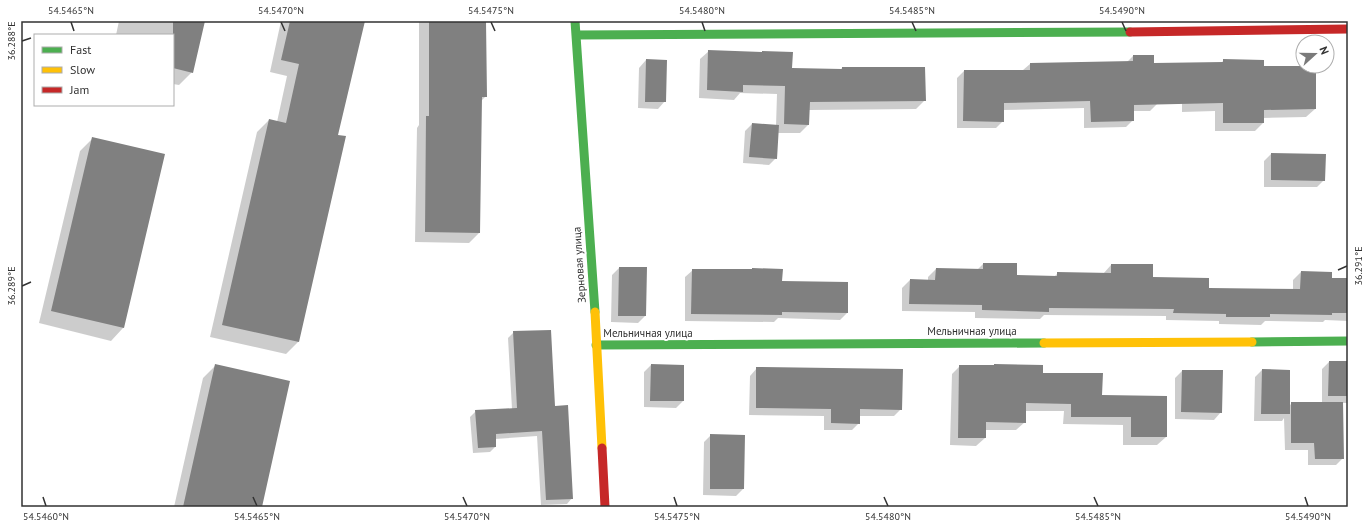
<svg xmlns="http://www.w3.org/2000/svg" width="1369" height="528" font-family="'PT Sans',sans-serif">
	<style>
		.shadow { fill: #0003 }
		.building { fill: #808080 }
		.lines { fill: none; stroke-linecap: round; stroke-linejoin: round }
		.fast { stroke: #4caf50; stroke-width: 9 }
		.slow { stroke: #ffc107; stroke-width: 9 }
		.jam { stroke: #c62828; stroke-width: 9 }
		.ticks { fill: none; stroke: #323232; stroke-width: 1.5 }
		.labels { text-anchor: middle; stroke-width: 4; stroke-linejoin: round; paint-order: stroke }
		.street-label { font-size: 11px; fill: #323232; stroke: #fff }
		.neatline { fill: none; stroke: #323232; stroke-width: 1.5 }
		.ticks-label { font-size: 10px; text-anchor: middle; fill: #323232 }
	</style>
	<rect width="100%" height="100%" fill="#fff"/>
	<!-- shadow -->
	<path class="shadow" d="M119 21H204L192 72 179 85 173 84V35H116Z
		M281 21H364L337 136 345 137 298 342 286 354 210 337 257 132 269 120 277 122 287 76 270 72Z
		M419 21H485L486 96 481 101 479 233 469 243 415 242 417 128 419 125Z
		M709 51 791 69 840 70 842 68H924L925 100 916 109 809 110 808 125 800 133H778L776 158 769 165 743 163 745 131 752 124 776 126 777 94 740 93 734 100 699 98 700 59Z
		M1133 56 1157 104 1150 111H1133V120L1126 127 1084 128V108L1003 110V121L996 128H957V78L964 71 1023 70 1030 64 1127 62Z
		M646 60 665 101 658 109 638 108 639 68Z
		M1224 60 1263 67 1315 66V109L1306 117 1263 118V123L1255 131H1215V111L1182 112V72L1221 63Z
		M93 138 164 155 123 328 111 341 39 323 80 151Z
		M1271 154 1324 180 1317 187H1264V161Z
		M983 264 1016 276 1054 277 1058 273 1103 274 1111 265H1152V278L1208 289 1293 290V280L1301 272 1331 279H1348V321L1325 320 1323 322 1265 321 1261 325 1219 324V321L1166 320V316L1044 315 1040 319 975 318V312L902 311V288L910 280 928 281V277L936 269 977 270Z
		M619 268 645 316 638 323 611 322 612 275Z
		M693 270 781 282 847 313 840 320 778 318 774 322 685 321V277Z
		M514 332 554 407 572 498 567 504 541 505 537 436 495 439V447L490 452 473 453 470 417 476 411 512 409 508 338Z
		M1329 362H1348V403H1342L1343 458 1336 465H1308V450H1285L1284 418 1282 421H1254L1255 377 1262 370 1289 371V406L1292 403H1322V369Z
		M216 365 261 507H174L203 378Z
		M651 365 683 401 676 408 644 407V372Z
		M960 366 1042 374 1101 396 1166 437 1157 445H1123V425L1063 424 1064 411H1025V422L1016 430H985V438L976 446 950 445 952 374Z
		M757 368 901 409 894 416H859V423L852 430H824V416L749 415 750 376Z
		M1182 371 1221 412 1214 420 1175 419V378Z
		M711 435 743 489 736 496 703 495 704 442Z"/>
	<!-- building -->
	<path class="building" d="M173 21H205L193 73 173 68Z
		M290 21H365L338 135 346 136 299 342 222 325 269 119 286 123 299 64 281 60Z
		M429 21H486L487 97H482L480 233 425 232 426 116H429Z
		M708 50 762 52V51L793 52 792 68 842 69V67H925L926 101 810 102 809 125 784 124 785 86 743 85V92L707 90Z
		M1133 55H1154V63L1223 62V59L1264 60V66H1316V109L1264 110V123H1223V103L1134 105V121L1091 122 1090 101 1004 103V122L963 121 964 70H1030V63L1133 61Z
		M646 59 667 60 666 102H645Z
		M752 123 779 125 777 159 749 157Z
		M92 137 165 154 124 328 51 311Z
		M1271 153 1326 154 1325 181 1271 180Z
		M983 263H1017V275L1057 276V272L1111 273V264H1153V277L1209 278V288L1300 289 1301 271 1332 272V278H1348V313H1332V315L1270 314V317H1226V314L1173 313 1174 309 1049 308V312L982 310V305L909 304 910 279 935 280 936 268 983 269Z
		M619 267H647L646 316H618Z
		M752 268 783 269 782 281 848 282V313L782 312V315L691 314 692 269H752Z
		M551 330 555 406 568 405 573 499 546 500 542 431 496 434V447L478 448 475 410 517 408 513 331Z
		M1329 361H1348V396H1328Z
		M215 364 290 381 262 507H183Z
		M651 364 684 365V401H650Z
		M994 364 1043 365V373H1103L1102 395 1167 396V437H1131V417H1071V404L1026 403V423L986 422V438H958L959 365H994Z
		M756 367 903 369 902 410 860 409V424L831 423V409L756 408Z
		M1262 369 1290 370V414H1261Z
		M1182 370H1223L1222 413 1181 412Z
		M1291 402H1343L1344 459H1315L1314 443H1291Z
		M710 434 745 435 744 489H710Z"/>
	<g class="lines">
		<!-- fast -->
		<path class="fast" d="M575 21 595 312
			M576 35 1130 32
			M1252 342 1348 341
			M596 345 1044 343"/>
		<!-- slow -->
		<path class="slow" d="M595 312 602 448
			M1044 343 1252 342"/>
		<!-- jam -->
		<path class="jam" d="M1130 32 1348 29
			M602 448 605 507"/>
	</g>
	<!-- ticks -->
	<path class="ticks" d="M71 22 74 31M281 22 285 31M491 22 495 31M702 22 705 31M912 22 916 31M1122 22 1126 31M22 41 31 38M1338 270 1347 266M22 286 31 282M43 497 46 506M253 497 257 506M463 497 467 506M674 497 677 506M884 497 888 506M1094 497 1098 506M1305 497 1308 506"/>
	<g class="labels">
		<!-- street labels -->
		<g class="street-label">
			<text transform="translate(579 265) rotate(-94)" y="4">Зерновая улица</text>
			<text x="972" y="335">Мельничная улица</text>
			<text x="648" y="337">Мельничная улица</text>
		</g>
	</g>
	<!-- border -->
	<rect width="1369" height="528" fill="none" stroke="#ffffff" stroke-width="44"/>
	<!-- legend -->
	<rect x="34" y="34" width="140" height="72" fill="#ffffff" stroke="#adadad"/>
	<rect x="42" y="47" width="20" height="6" fill="#4caf50" stroke="#adadad"/>
	<text x="70" y="54" font-size="12" fill="#323232">Fast</text>
	<rect x="42" y="67" width="20" height="6" fill="#ffc107" stroke="#adadad"/>
	<text x="70" y="74" font-size="12" fill="#323232">Slow</text>
	<rect x="42" y="87" width="20" height="6" fill="#c62828" stroke="#adadad"/>
	<text x="70" y="94" font-size="12" fill="#323232">Jam</text>
	<!-- north arrow -->
	<g transform="translate(1315 54) rotate(69)"><circle r="19" fill="#ffffff" stroke="#adadad"/>
	<path d="M0-3L7 15L0 10L-7 15Z" fill="#7a7a7a"/>
	<text y="-6" font-size="11" font-weight="bold" text-anchor="middle" fill="#323232">N</text>
	</g>
	<rect x="22" y="22" width="1325" height="484" class="neatline"/>
	<g class="ticks-label">
		<text x="71" y="14">54.5465°N</text>
		<text x="281" y="14">54.5470°N</text>
		<text x="491" y="14">54.5475°N</text>
		<text x="702" y="14">54.5480°N</text>
		<text x="912" y="14">54.5485°N</text>
		<text x="1122" y="14">54.5490°N</text>
		<text transform="translate(11 41) rotate(-90)" y="4">36.288°E</text>
		<text transform="translate(1358 266) rotate(-90)" y="4">36.291°E</text>
		<text transform="translate(11 286) rotate(-90)" y="4">36.289°E</text>
		<text x="46" y="520">54.5460°N</text>
		<text x="257" y="520">54.5465°N</text>
		<text x="467" y="520">54.5470°N</text>
		<text x="677" y="520">54.5475°N</text>
		<text x="888" y="520">54.5480°N</text>
		<text x="1098" y="520">54.5485°N</text>
		<text x="1308" y="520">54.5490°N</text>
	</g>
</svg>
